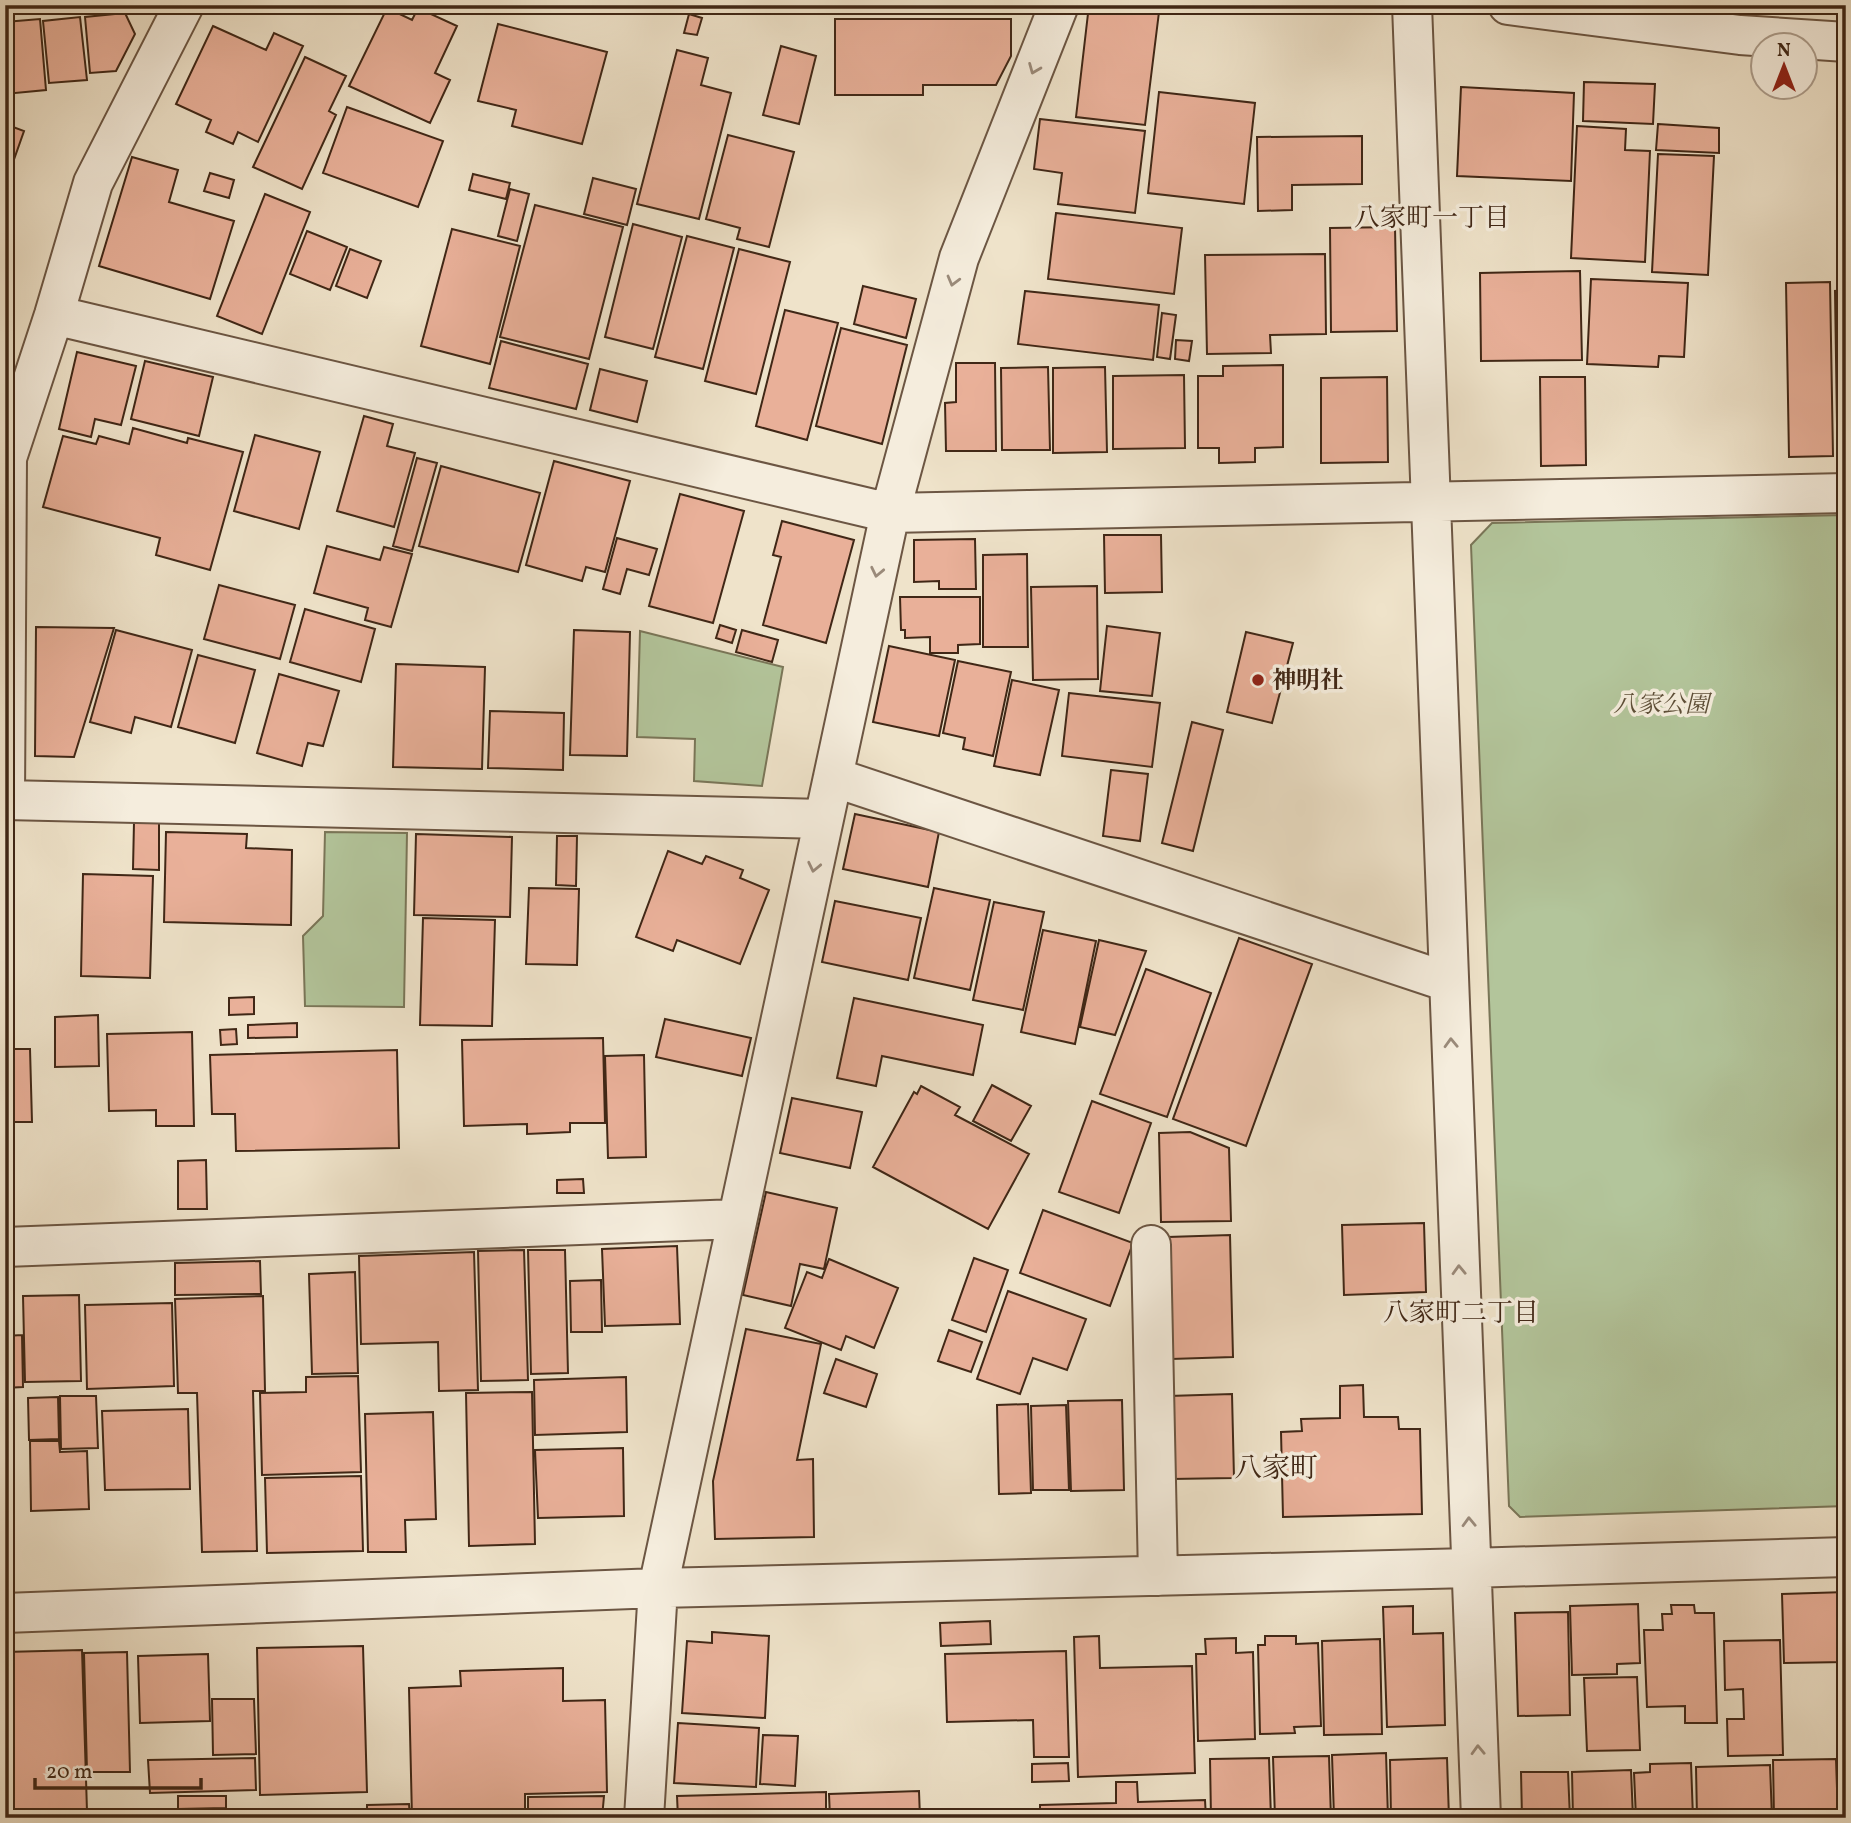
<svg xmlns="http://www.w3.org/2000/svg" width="1851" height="1823" font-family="Vollkorn,'Noto Serif JP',serif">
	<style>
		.green { fill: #b3c59b; stroke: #7a7658; stroke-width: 2 }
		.building { fill: #e9b099; stroke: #402716; stroke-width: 2 }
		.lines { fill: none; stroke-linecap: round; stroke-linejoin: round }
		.minor-casing { stroke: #6c5643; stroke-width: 42 }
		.minor { stroke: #f5eddd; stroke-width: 38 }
		.oneway { stroke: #9a8a7a }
		.poi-dot { fill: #8f2418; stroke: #f5eddd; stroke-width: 2.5 }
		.labels { text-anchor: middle; stroke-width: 7; stroke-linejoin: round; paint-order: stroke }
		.poi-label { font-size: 24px; font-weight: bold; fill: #402716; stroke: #f5eddd; text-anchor: start }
		.park-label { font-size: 24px; font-style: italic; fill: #5d4e37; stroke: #f5eddd }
		.neighbourhood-label { font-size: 26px; fill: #402716; stroke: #f5eddd }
		.quarter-label { font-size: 28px; fill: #402716; stroke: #f5eddd }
	</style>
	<rect width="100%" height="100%" fill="#efe3ca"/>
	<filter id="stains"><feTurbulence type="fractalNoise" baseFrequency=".00286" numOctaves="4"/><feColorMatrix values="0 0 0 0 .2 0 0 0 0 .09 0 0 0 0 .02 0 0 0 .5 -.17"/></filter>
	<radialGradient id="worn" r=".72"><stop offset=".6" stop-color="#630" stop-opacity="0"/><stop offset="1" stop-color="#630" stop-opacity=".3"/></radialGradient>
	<!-- green -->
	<path class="green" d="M1846 515V1506L1520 1517 1509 1506 1471 545 1492 523Z
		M640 631 783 667 762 786 694 781 695 739 637 737Z
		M325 832 407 833 404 1007 305 1006 303 936 323 916Z"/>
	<!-- building -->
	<path class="building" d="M1089 5 1159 12 1145 125 1076 117Z
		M387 8 412 20 418 8 457 26 435 73 450 80 430 123 349 86Z
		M125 13 135 34 116 71 90 73 85 17Z
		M689 14 702 18 697 35 684 33Z
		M80 17 87 80 49 83 43 21Z
		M40 19 46 90 5 94V22Z
		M835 19H1011V56L996 85H923V95H835Z
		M498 24 607 52 582 144 512 126 516 110 478 101Z
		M213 26 266 50 274 33 303 46 258 142 238 132 233 144 206 132 211 120 176 104Z
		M781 46 816 56 799 124 763 115Z
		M677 50 708 58 701 85 731 93 699 219 637 204Z
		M305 57 346 76 329 111 336 115 302 189 253 167Z
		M1584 82 1655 84 1653 124 1583 121Z
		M1461 87 1574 93 1571 181 1457 176Z
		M1159 92 1255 103 1244 204 1148 193Z
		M347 107 443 141 418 207 323 173Z
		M1040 119 1145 131 1135 213 1058 204 1062 173 1034 169Z
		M5 124 24 131 5 185Z
		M1658 124 1719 128V153L1656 150Z
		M1577 126 1626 129 1625 150 1650 151 1645 262 1571 258Z
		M728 135 794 152 769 247 737 239 740 228 706 219Z
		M1362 136V184L1292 185V210L1258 211 1257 137Z
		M1658 154 1714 156 1708 275 1652 272Z
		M132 157 178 170 169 202 234 221 210 299 99 266Z
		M210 173 234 180 229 198 204 191Z
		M473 174 510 183 506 199 469 190Z
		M593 178 636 189 627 225 584 214Z
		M510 189 529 194 517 241 498 236Z
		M265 194 310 212 262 334 217 316Z
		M535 205 623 227 589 359 500 337Z
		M1056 213 1182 228 1174 294 1048 279Z
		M633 224 682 237 653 349 605 337Z
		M1395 227 1397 331 1331 332 1330 228Z
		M452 229 520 246 490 364 421 346Z
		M307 231 347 247 330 290 290 274Z
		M687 236 734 248 703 369 655 357Z
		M350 249 381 261 367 298 336 286Z
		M739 249 790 262 756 394 705 381Z
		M1325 254 1326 334 1270 335 1271 353 1207 354 1205 255Z
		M1580 271 1582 360 1481 361 1480 273Z
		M1591 279 1688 283 1684 357 1659 356 1658 367 1587 364Z
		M1830 282 1833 456 1789 457 1786 283Z
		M863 286 916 299 906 338 854 324Z
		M1846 290V423H1837L1835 291Z
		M1025 291 1159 305 1153 360 1018 344Z
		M785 310 838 323 807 440 756 426Z
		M1162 313 1176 315 1170 359 1157 357Z
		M841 328 907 345 882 444 816 426Z
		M1176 340 1192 341 1189 361 1175 359Z
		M501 341 588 364 576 409 489 388Z
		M77 352 136 366 121 425 95 419 91 437 59 429Z
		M145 361 213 377 199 436 131 419Z
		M956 363H995L996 451H946L945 403 956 402Z
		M1283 365V447L1255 448V462L1219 463V448H1198V376H1223V366Z
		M1048 367 1050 450H1002L1001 368Z
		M1105 367 1107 452 1053 453V368Z
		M600 369 647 381 637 422 590 410Z
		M1184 375 1185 448 1113 449V376Z
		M1387 377 1388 462 1321 463V378Z
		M1540 377H1585L1586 465 1541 466Z
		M364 416 393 424 387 446 415 453 394 527 337 511Z
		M133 428 187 443 188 438 243 452 210 570 156 555 160 538 43 507 63 436 96 444 99 436 129 444Z
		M255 435 320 452 299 529 234 511Z
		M417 458 437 463 412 551 393 546Z
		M554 461 630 481 605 572 586 567 582 581 526 565Z
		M441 466 540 493 518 572 419 546Z
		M680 494 744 511 713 623 649 606Z
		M782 521 854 540 826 643 763 625 781 557 773 555Z
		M1104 535H1161L1162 592 1105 593Z
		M617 538 657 549 649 575 627 569 620 594 603 589Z
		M975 539 976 589H939V581L914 582V540Z
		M327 546 380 560 384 547 412 554 391 627 365 620 368 608 314 593Z
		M1027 554 1028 647H983V555Z
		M219 585 295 605 280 659 204 639Z
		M1097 586 1098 679 1033 680 1031 587Z
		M900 597H980V644L958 645V653H930V637L905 638V630H901Z
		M305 609 375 629 361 682 290 662Z
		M720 625 736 630 732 643 716 638Z
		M1107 626 1160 633 1152 696 1100 691Z
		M36 627 114 628 74 757 35 756Z
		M116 630 192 650 171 727 135 717 131 733 90 722Z
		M574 630 630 632 627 756 570 755Z
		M742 630 778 640 772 662 736 652Z
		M1246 632 1293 643 1272 723 1227 712Z
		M889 646 955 660 939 736 873 722Z
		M198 655 255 670 235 743 178 727Z
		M958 661 1011 672 993 756 963 749 965 738 943 733Z
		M396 664 485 667 482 769 393 767Z
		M279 674 339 691 323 746 308 743 302 766 257 753Z
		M1012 680 1059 690 1040 775 994 766Z
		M1069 693 1160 703 1152 767 1062 756Z
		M490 711 564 713 563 770 488 768Z
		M1192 722 1223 730 1193 851 1162 843Z
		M1111 770 1148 774 1140 841 1103 836Z
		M855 814 939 832 928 887 843 869Z
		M134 822 159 823V870L133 869Z
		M166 832 247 834 246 848 292 850 291 925 164 922Z
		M416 834 512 837 510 917 414 915Z
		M557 836H577L576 886 556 885Z
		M668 851 702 864 706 856 743 870 740 878 769 890 740 964 677 940 673 951 636 937Z
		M83 874 153 876 150 978 81 976Z
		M529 888 579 889 577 965 526 964Z
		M934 888 990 900 970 990 914 978Z
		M835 901 921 918 908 980 822 962Z
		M994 902 1044 912 1023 1010 973 1000Z
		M423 918 495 920 492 1026 420 1025Z
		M1043 930 1096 941 1075 1044 1021 1032Z
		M1239 938 1312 964 1246 1146 1173 1119Z
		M1099 940 1146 951 1115 1035 1080 1027Z
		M1146 969 1211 993 1167 1117 1100 1094Z
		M254 997V1014L229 1015V998Z
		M854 998 983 1025 973 1075 882 1056 876 1086 837 1078Z
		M98 1015 99 1066 55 1067V1017Z
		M665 1019 751 1038 742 1076 656 1057Z
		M297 1023V1037L248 1038V1025Z
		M236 1029 237 1044 221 1045 220 1030Z
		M192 1032 194 1126H156V1110L109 1111 107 1034Z
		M603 1038 605 1123H570V1132L527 1134V1124L464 1126 462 1040Z
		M5 1049H30L32 1122H5Z
		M397 1050 399 1148 236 1151 235 1114H212L210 1055Z
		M644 1055 646 1157 608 1158 605 1056Z
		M992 1085 1031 1106 1011 1141 973 1121Z
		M921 1086 960 1107 955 1115 1029 1154 988 1229 873 1167 914 1092 917 1094Z
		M792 1098 862 1112 850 1168 780 1153Z
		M1092 1101 1151 1123 1119 1213 1059 1192Z
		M1190 1132 1229 1148 1231 1221 1161 1222 1159 1133Z
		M206 1160 207 1209H178V1161Z
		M583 1179 584 1193H557V1180Z
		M766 1192 837 1208 824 1269 800 1264 791 1306 743 1295Z
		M1043 1210 1133 1243 1110 1306 1020 1273Z
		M1424 1223 1426 1292 1344 1295 1342 1225Z
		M1230 1235 1233 1357 1171 1359 1168 1237Z
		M677 1246 680 1324 605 1326 602 1249Z
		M524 1250 528 1380 481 1381 478 1251Z
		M528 1250H565L568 1373 531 1374Z
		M474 1252 478 1390 439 1391 438 1342 361 1344 359 1256Z
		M974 1258 1008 1270 986 1332 952 1320Z
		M829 1259 898 1288 874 1348 846 1336 841 1350 785 1328 807 1272 822 1278Z
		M260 1261 261 1294 175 1295V1263Z
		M355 1272 358 1373 312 1374 309 1274Z
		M601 1280 602 1332H571L570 1281Z
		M1008 1291 1086 1319 1067 1370 1033 1358 1020 1394 977 1379Z
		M79 1295 81 1381 25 1382 23 1296Z
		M263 1296 265 1391H253L257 1551 202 1552 197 1393H178L175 1299Z
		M172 1303 174 1386 87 1389 85 1305Z
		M746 1329 821 1344 797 1460 813 1459 814 1537 715 1539 713 1481Z
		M949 1330 982 1342 971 1372 938 1361Z
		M22 1335 23 1387 5 1388V1336Z
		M836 1359 877 1374 866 1407 824 1393Z
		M358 1376 361 1472 262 1475 260 1393 306 1392V1377Z
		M626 1377 627 1432 535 1435 534 1380Z
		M1363 1385 1364 1417H1398L1399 1429H1420L1422 1514 1283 1517 1281 1432 1302 1431 1301 1419 1340 1418V1386Z
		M532 1392 535 1544 469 1546 466 1393Z
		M1232 1394 1234 1478 1171 1479 1169 1396Z
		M60 1396H96L98 1448 61 1449Z
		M58 1397 59 1439 29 1440 28 1398Z
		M1122 1400 1124 1490 1071 1491 1068 1401Z
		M1028 1404 1031 1493 999 1494 997 1405Z
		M1066 1405 1069 1490H1033L1031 1406Z
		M188 1409 190 1489 105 1490 102 1411Z
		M433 1412 436 1519 405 1520 406 1552H368L365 1414Z
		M30 1441H59L60 1452 87 1451 89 1509 31 1511Z
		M623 1448 624 1516 538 1518 535 1450Z
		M361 1476 363 1551 267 1553 265 1478Z
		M1846 1592V1662L1784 1663 1782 1594Z
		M1638 1604 1640 1663 1617 1664V1674L1572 1675 1570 1606Z
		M1671 1605H1694L1695 1613H1714L1717 1723H1685V1706L1647 1707 1644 1630H1663L1662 1614H1672Z
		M1413 1606V1634L1443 1633 1445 1725 1387 1727 1383 1607Z
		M1568 1612 1570 1715 1518 1716 1515 1613Z
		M990 1621 991 1644 941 1646 940 1623Z
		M712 1632 769 1636 765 1718 682 1713 687 1641 712 1643Z
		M1099 1636 1100 1668 1192 1666 1195 1773 1078 1777 1074 1637Z
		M1265 1636H1296V1644L1318 1643 1321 1726 1294 1727 1295 1733 1260 1734 1258 1645H1265Z
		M1236 1638V1653L1253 1652 1255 1739 1198 1741 1196 1654H1206L1205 1639Z
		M1380 1639 1382 1734 1324 1735 1322 1641Z
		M1780 1640 1783 1755 1728 1756 1727 1719H1744L1743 1689 1725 1690 1724 1641Z
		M363 1646 367 1792 260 1795 257 1648Z
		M82 1650 87 1811 5 1813V1652Z
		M1066 1651 1069 1757H1034L1033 1720 947 1722 945 1654Z
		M127 1652 130 1772H87L84 1653Z
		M208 1654 210 1721 140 1723 138 1656Z
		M563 1668V1701L605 1700 607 1792 525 1794V1818H412L409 1688 461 1686 460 1671Z
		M1637 1677 1640 1750 1587 1751 1584 1678Z
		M212 1699H254L256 1754 213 1755Z
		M678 1723 759 1728 756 1787 674 1783Z
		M763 1735 798 1736 795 1786 760 1784Z
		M1386 1753 1388 1818H1334L1332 1755Z
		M1329 1756 1331 1818H1275L1273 1757Z
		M255 1758 256 1790 150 1793 148 1760Z
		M1269 1758 1271 1818H1211L1210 1759Z
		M1447 1758 1449 1818H1391L1390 1760Z
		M1846 1758V1818H1841L1839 1759Z
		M1836 1759 1838 1818H1774L1773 1760Z
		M1068 1763 1069 1781 1032 1782V1764Z
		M1691 1763 1693 1818H1636L1634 1773 1650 1772V1764Z
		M1770 1765 1772 1818H1697L1696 1767Z
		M1631 1770 1633 1818H1573L1572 1772Z
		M1521 1772H1568L1570 1818H1522Z
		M1116 1782H1137L1138 1802 1205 1800 1206 1818H1040V1805L1116 1803Z
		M919 1791 920 1818H830L829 1794Z
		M826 1792V1818H678L677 1796Z
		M178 1796H226V1808L178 1809Z
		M604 1796 602 1818H528V1797Z
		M409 1804 410 1818H367V1805Z
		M292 1815V1818H234V1816Z"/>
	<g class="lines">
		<defs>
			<path id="minor" d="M184 5 93 183 54 315 7 458 5 800 824 819
				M1412 5 1481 1818
				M1508 5 1740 35 1846 42
				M54 315 890 513 1846 493
				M833 777 1448 982
				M1151 1245 1158 1576
				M5 1247 737 1219
				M5 1613 658 1588 1470 1568 1846 1557
				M644 1818 658 1588 890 513 959 258 1059 5"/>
		</defs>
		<!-- minor casing -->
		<use href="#minor" class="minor-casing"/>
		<!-- minor -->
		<use href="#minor" class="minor"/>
	</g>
	<!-- one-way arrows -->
	<defs><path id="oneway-chevron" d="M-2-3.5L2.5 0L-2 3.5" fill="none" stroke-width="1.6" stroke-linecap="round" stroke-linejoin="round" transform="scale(1.75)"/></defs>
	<g class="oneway">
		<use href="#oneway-chevron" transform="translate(1034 69) rotate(112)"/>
		<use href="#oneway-chevron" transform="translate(953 281) rotate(105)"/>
		<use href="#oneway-chevron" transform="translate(877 572) rotate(102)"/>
		<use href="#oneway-chevron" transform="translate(814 867) rotate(102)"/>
		<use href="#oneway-chevron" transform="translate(1451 1043) rotate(-92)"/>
		<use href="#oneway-chevron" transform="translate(1459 1270) rotate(-92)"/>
		<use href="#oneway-chevron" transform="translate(1469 1522) rotate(-92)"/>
		<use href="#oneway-chevron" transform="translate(1478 1750) rotate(-92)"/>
	</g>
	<!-- markers -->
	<circle class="poi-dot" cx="1258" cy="680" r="7"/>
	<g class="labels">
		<!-- poi labels -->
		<g class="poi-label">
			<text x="1272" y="688">神明社</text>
		</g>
		<!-- park labels -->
		<g class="park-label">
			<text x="1661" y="712">八家公園</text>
		</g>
		<!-- neighbourhood labels -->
		<g class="neighbourhood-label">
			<text x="1432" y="226">八家町一丁目</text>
			<text x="1461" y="1321">八家町二丁目</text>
		</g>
		<!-- quarter labels -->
		<g class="quarter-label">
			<text x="1276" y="1477">八家町</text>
		</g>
	</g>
	<!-- margin -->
	<rect width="1851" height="1823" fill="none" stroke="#efe3ca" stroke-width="28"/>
	<rect x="7" y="7" width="1837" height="1809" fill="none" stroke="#402716" stroke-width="3.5"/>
	<rect x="14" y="14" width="1823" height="1795" fill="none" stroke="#402716" stroke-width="2"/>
	<!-- north arrow -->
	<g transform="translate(1784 66)"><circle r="33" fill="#f5eddd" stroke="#ad9e8d" stroke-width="2"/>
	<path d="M0-5L12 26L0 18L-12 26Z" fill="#8f2418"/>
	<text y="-10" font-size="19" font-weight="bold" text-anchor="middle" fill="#402716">N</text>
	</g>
	<!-- scale -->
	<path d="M35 1778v10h166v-10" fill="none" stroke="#402716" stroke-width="3.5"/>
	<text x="46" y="1778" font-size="21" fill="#402716" stroke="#f5eddd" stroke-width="5" paint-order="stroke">20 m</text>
	<rect width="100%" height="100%" filter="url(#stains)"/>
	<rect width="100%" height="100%" fill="url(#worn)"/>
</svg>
